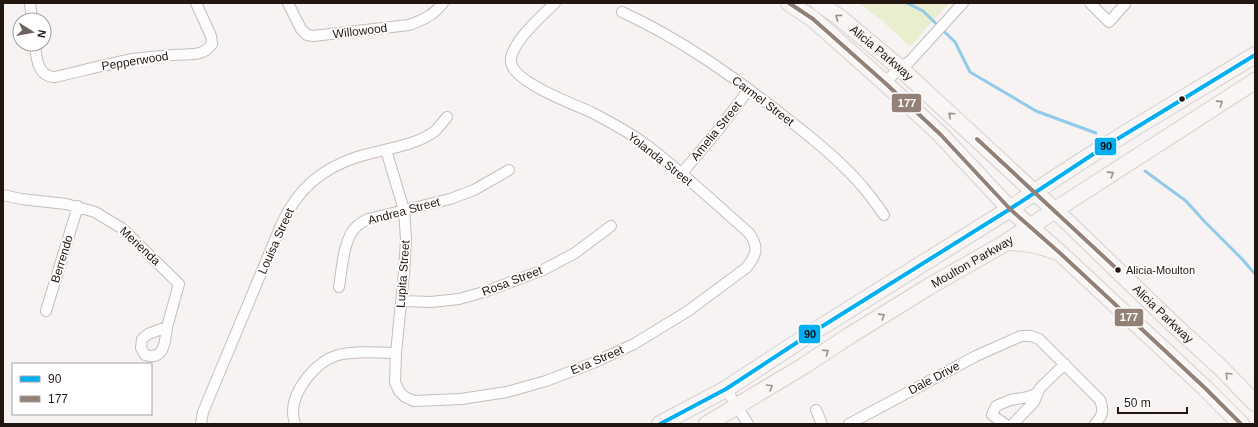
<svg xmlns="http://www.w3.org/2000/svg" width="1258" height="427" font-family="Helvetica,sans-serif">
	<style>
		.park { fill: #e8eece }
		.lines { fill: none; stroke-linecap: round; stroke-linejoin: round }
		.stream { stroke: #91caea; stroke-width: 3 }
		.minor-casing { stroke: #c6bdba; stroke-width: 12 }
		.primary-casing { stroke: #d4d1cf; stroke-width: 18 }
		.minor { stroke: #fefdfd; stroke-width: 10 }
		.primary { stroke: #f9f5f5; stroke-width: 16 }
		.bus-1-casing { stroke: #fff; stroke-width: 7 }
		.bus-2-casing { stroke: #fff; stroke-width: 7 }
		.bus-1 { stroke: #00aff2; stroke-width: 4 }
		.bus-2 { stroke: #938177; stroke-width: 4 }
		.oneway { stroke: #99918e }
		.bus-dot { fill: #231611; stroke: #fff; stroke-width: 1.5 }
		.labels { text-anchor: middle; stroke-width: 3.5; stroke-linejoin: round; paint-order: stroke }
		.bus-label { font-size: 11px; fill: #231611; stroke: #fff; text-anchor: start }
		.street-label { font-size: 12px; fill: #231611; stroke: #fff }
		.line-badge { stroke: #fff; stroke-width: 1.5 }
		.badge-label { font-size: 11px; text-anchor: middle; font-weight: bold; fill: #fff }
		.pale-badge-label { font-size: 11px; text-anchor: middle; font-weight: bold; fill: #111 }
	</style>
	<rect width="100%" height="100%" fill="#f7f3f2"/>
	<!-- park -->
	<path class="park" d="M859 3H949L910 46 881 20Z"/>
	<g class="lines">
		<!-- stream -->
		<path class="stream" d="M907 3 923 11 955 42 970 72 1036 111 1096 133
			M1145 171 1186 201 1205 222 1242 259 1255 274"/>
		<defs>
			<path id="minor" d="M30 3 32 20
				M288 3 301 29 307 35 313 36 409 25C423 20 434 15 443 3
				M1090 3 1109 22 1126 3
				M622 12C681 39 734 77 785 117 811 137 841 161 862 186 870 195 877 205 884 215
				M35 44C36 58 38 77 55 77 81 71 107 64 133 59 146 57 160 56 173 55 188 53 202 58 212 44L211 36 196 3
				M884 82 910 61 963 3
				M386 150 404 210 406 239 404 273 396 353 395 382 399 391 405 397 414 401 461 399 507 392 546 381 593 363 634 344 688 311 746 268C757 255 759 247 749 233 716 204 683 173 648 146 631 133 610 122 591 112 573 104 513 82 511 62 509 44 543 15 555 3
				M682 173 719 129 749 89
				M3 195 21 199 66 204 95 212 123 229 179 284 167 327 148 334 142 339 141 348 145 355C165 361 165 341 167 327
				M339 287C342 270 343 238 357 226 360 223 364 221 368 219L450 199 474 190 509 170
				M402 301 431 302 459 299 484 292 543 270 575 253 611 226
				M46 311 78 206
				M726 389 748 424
				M816 410 822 424
				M201 424 203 412 282 223C298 189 321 169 357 157 382 149 414 147 435 131 439 127 443 122 447 117
				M295 424C294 420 293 416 293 412 293 389 317 361 338 355 357 350 377 353 396 353
				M849 424 976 356 1021 336H1031L1039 339 1100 400C1104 411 1103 415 1095 424
				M1005 424 992 415 996 406 1010 400 1028 397 1037 393
				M1013 424 1034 402 1040 388 1065 364"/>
			<g id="primary">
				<path d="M789 3 813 19 884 82 940 134 1010 209 1061 254 1205 388 1241 424"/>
				<path id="s1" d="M819 3 839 17 900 68 1034 192 1055 210 1173 324 1220 367 1255 403"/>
				<path d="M1007 242C1026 243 1037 244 1054 251"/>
				<path d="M660 424 726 389 813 332 1010 209C1089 153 1173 105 1255 55"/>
				<path id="s2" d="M707 424 802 367 849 336 930 286 1007 242 1055 210 1255 81"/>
			</g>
		</defs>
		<!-- minor casing -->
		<use href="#minor" class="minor-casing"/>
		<!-- primary casing -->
		<use href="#primary" class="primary-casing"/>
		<!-- minor -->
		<use href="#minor" class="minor"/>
		<!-- primary -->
		<use href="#primary" class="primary"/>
		<defs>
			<path id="bus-1" d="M660 424 726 389 813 332 1010 209 1101 149 1255 55"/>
			<path id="bus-2" d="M789 3 813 19 884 82 940 134 1010 209 1061 254 1205 388 1241 424
				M977 139 1118 270"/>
		</defs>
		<!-- bus-1 casing -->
		<use href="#bus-1" class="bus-1-casing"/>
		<!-- bus-2 casing -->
		<use href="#bus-2" class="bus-2-casing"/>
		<!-- bus-1 -->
		<use href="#bus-1" class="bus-1"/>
		<!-- bus-2 -->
		<use href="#bus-2" class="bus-2"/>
	</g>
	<!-- one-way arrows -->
	<defs><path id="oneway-chevron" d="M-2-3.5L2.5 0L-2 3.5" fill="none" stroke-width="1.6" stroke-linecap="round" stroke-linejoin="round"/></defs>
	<g class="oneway">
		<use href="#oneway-chevron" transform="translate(838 17) rotate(-143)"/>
		<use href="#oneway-chevron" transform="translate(1220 103) rotate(-33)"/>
		<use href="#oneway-chevron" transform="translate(951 115) rotate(-138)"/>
		<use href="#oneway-chevron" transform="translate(1111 174) rotate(-33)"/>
		<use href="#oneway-chevron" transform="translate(882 316) rotate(-32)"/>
		<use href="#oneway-chevron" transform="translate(826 352) rotate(-34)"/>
		<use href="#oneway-chevron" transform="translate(1228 375) rotate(-134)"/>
		<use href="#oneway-chevron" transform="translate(770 387) rotate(-31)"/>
	</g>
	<!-- markers -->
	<g class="bus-dot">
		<circle cx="1182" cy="99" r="3.5"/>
		<circle cx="1118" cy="270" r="3.5"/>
	</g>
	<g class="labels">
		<!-- bus labels -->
		<g class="bus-label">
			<text x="1126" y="274">Alicia-Moulton</text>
		</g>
		<!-- street labels -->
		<g class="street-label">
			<text transform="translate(360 31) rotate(-7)" y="4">Willowood</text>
			<text dy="4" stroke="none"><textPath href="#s1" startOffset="80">Alicia Parkway</textPath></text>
			<text transform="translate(135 61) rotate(-9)" y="4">Pepperwood</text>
			<text transform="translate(763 101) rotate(37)" y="4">Carmel Street</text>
			<text transform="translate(716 131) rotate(-51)" y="4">Amelia Street</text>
			<text transform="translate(660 159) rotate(38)" y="4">Yolanda Street</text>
			<text transform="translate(404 211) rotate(-15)" y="4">Andrea Street</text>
			<text transform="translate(276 241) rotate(-66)" y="4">Louisa Street</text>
			<text transform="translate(140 246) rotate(43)" y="4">Merienda</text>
			<text transform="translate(62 259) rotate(-73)" y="4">Berrendo</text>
			<text dy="4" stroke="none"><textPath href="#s2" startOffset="311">Moulton Parkway</textPath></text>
			<text transform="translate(403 274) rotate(-86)" y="4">Lupita Street</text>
			<text transform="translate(512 281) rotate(-21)" y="4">Rosa Street</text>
			<text dy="4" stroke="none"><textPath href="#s1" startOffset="464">Alicia Parkway</textPath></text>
			<text transform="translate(597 360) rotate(-23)" y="4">Eva Street</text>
			<text transform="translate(934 378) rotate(-28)" y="4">Dale Drive</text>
		</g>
	</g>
	<g class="line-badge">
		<rect x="891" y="93" width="31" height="20" rx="4" fill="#938177"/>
		<rect x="1094" y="137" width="23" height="19" rx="4" fill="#00aff2"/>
		<rect x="1114" y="308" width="30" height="19" rx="4" fill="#938177"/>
		<rect x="798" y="324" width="23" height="20" rx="4" fill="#00aff2"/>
	</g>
	<g class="badge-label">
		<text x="907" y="107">177</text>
		<text x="1129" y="321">177</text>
	</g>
	<g class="pale-badge-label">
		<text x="1106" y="150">90</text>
		<text x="810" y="338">90</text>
	</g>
	<!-- border -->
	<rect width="1258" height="427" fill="none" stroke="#231611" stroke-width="8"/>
	<!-- legend -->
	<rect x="12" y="363" width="140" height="52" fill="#ffffff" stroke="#a7a2a0"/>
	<rect x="20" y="376" width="20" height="6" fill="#00aff2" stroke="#a7a2a0"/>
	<text x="48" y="383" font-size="12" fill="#231611">90</text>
	<rect x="20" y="396" width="20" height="6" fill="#938177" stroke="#a7a2a0"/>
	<text x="48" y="403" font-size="12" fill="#231611">177</text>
	<!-- north arrow -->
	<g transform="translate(32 32) rotate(101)"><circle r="19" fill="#ffffff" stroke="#a7a2a0"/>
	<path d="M0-3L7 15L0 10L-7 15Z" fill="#6d6360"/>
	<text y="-6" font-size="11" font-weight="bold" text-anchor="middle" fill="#231611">N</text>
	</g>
	<!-- scale -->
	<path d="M1118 407v6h69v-6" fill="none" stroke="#231611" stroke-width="2"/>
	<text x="1124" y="407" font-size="12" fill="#231611" stroke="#ffffff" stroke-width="3" paint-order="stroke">50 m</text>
</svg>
